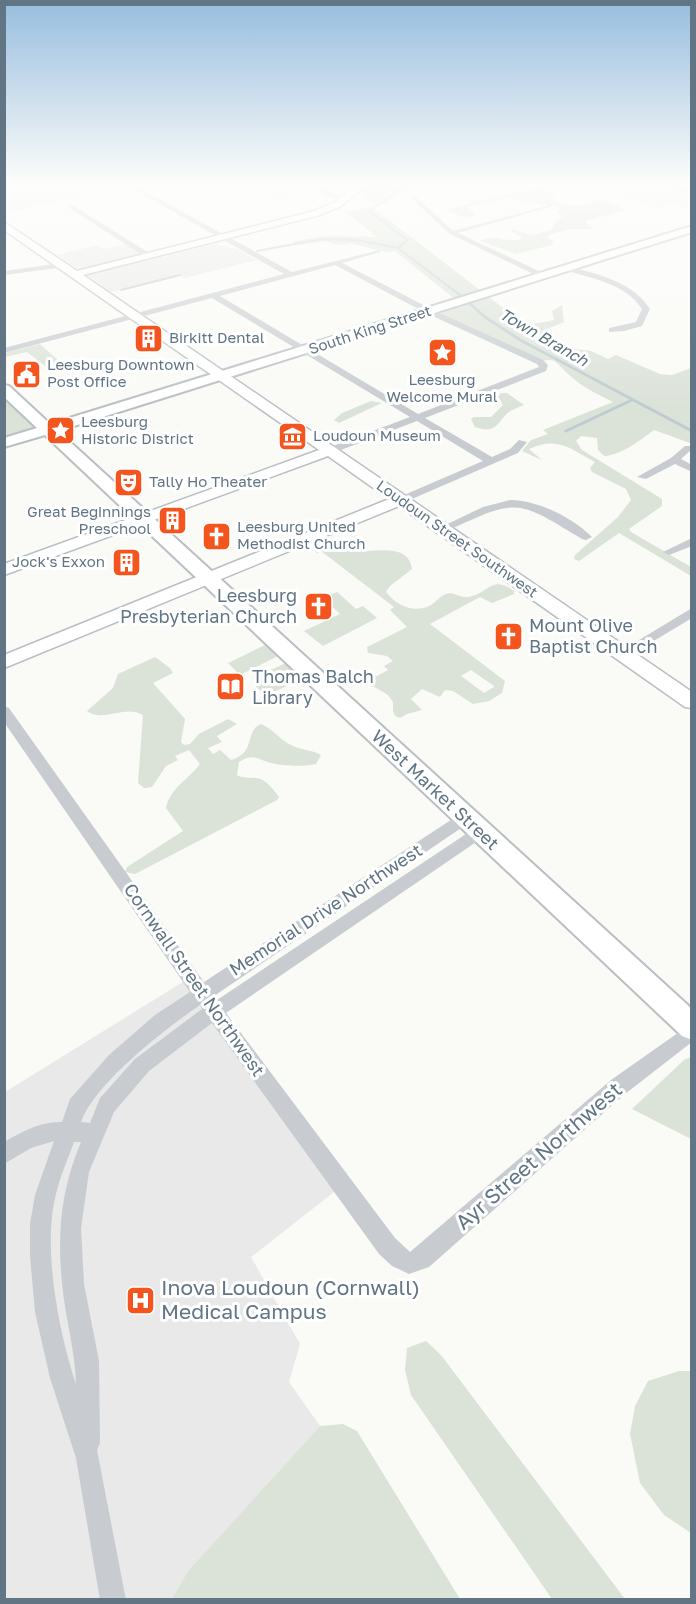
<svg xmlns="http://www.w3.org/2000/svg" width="696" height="1604" font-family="'Golos Text',sans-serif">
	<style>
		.built { fill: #e8e9e8 }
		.green { fill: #dbe2d8; fill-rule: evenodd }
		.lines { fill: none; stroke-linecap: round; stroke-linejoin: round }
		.stream-far1 { stroke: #becbcf; stroke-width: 2 }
		.stream { stroke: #becbcf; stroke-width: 3 }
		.secondary-casing { stroke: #b9bfc4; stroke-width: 3 }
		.primary-casing { stroke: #babfc3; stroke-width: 4 }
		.street { fill: #c8ccd0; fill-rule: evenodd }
		.secondary { fill: #fff; fill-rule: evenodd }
		.primary { fill: #fff; fill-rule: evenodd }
		.labels { text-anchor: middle; stroke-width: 6; stroke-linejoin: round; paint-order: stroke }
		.far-street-label { font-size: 15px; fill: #627585; stroke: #fff }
		.far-poi-label { font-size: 15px; fill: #627585; stroke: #fff; text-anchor: start }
		.far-water-label { font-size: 16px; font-style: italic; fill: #5d757e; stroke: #fff }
		.poi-label { font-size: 18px; fill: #627585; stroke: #fff; text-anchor: start }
		.street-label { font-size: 18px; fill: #627585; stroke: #fff }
		.near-street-label { font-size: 21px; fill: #627585; stroke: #fff }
		.near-poi-label { font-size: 21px; fill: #627585; stroke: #fff; text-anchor: start }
	</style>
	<rect width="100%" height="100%" fill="#fafaf7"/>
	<!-- built -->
	<path class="built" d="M5 184H107L113 189 5 213Z
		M272 184H309L315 190 275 199 263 189 274 186Z
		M596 184H691V210L676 205 656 208Z
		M126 244 142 254 83 268 75 267 57 255 97 245 104 249Z
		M215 244 236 249 257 260 185 278 178 275 111 292 88 275Z
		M191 977 343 1185 251 1257 300 1344 289 1382 320 1426 188 1571 172 1599 5 1600V1092Z"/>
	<!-- green -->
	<path class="green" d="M368 184H411L376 205 356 194Z
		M548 184H556V186L563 190 560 192 544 189 551 193 557 202 572 206 586 204 602 198 626 210 588 220 585 222 593 229H570L549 235 547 237 554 242 552 245 516 254 480 241C498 232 506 245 523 238L511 231 512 229 531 235 552 230 556 222 562 217 558 212 561 208 505 198 466 207 475 214 471 217 460 216 446 210 477 201 432 205 485 199Z
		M372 207 507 311 533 324 554 320 552 311 562 305 564 322 547 329 546 333 575 349 591 351 608 359 616 355 660 374 672 375 691 368 690 443 654 430C640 440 622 455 604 456L598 450 597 438 581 436 576 441 582 450 662 499V506L629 529 631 532 691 567V576L619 533 579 561 574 559 575 555 618 517 631 500 626 489 592 472 590 468 595 462C569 448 558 436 529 449L542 460 522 451 531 440 548 434 543 430 613 402C587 389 577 384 557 363 553 359 547 360 543 361L439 314 461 304 395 251 385 252 350 243 340 245 324 241 297 245 292 244 295 241 327 236 377 237 346 212Z
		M40 344 58 360 60 368 49 369 27 352 5 357V353Z
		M501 393H507L524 405C519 407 513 409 509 412 498 420 498 435 475 427L471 419 474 417H491L503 405 498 396Z
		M4 397 36 427V428L5 438Z
		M371 401 382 403 339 423 334 420 342 413Z
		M314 544H318L327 551 334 548C354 560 408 535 412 569L390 586 386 592C397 606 414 614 431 605 436 602 440 596 446 594 453 591 460 598 468 597 489 594 491 574 514 591V594L492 603 480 597 430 624 505 681 502 693 489 701 473 704 453 691 445 690 440 697 422 689 411 699 422 710 407 714 400 718 395 716 393 711V702L388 695 366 682 388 670 384 666 393 661 387 656 368 653 367 647 407 627 390 610 394 607 321 551 317 553 311 547ZM471 670 494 686V687L484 693 461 676Z
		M337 592 356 609 363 606 377 618 323 646 304 631 340 614 323 598Z
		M265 645 278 656 240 675 228 663Z
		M155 657 170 668 173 673 153 683 185 719 181 742 184 745 190 744 199 734 228 719 237 724 217 736 222 742 208 748 213 754 220 750 231 760C257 752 244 731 261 724 273 729 281 741 293 746 302 750 312 750 321 755L316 764C304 767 283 766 271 763 257 759 253 753 239 762L237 775C245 779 248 777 256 778 266 779 273 789 279 797L277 800 135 874 125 872 127 867 183 831 166 808C170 788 188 780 200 764L189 750 175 756 178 760 166 766 152 787 144 788 138 783 143 715C126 704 102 723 87 711L113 688 118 674Z
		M286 663 302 679 265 696 254 684 257 682 253 678Z
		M691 1057H692L691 1139 632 1109 684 1060Z
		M426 1341 441 1355 625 1599H552L411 1395 405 1370 407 1348Z
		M679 1371H691V1533L664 1515 640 1483 630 1434 635 1406 648 1381Z
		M343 1424 357 1431 460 1599H172L188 1571 320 1426Z"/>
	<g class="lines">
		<!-- stream-far1 -->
		<path class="stream-far1" d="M411 184 369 211 407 240 398 248 469 302
			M257 251 322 239 356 240 398 248
			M121 290 180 275"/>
		<!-- stream -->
		<path class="stream" d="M467 301 485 317 522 341 692 431
			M566 431 632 400"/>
		<defs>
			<path id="secondary" d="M357 184H367L341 206 320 215 83 275 692 692V708L685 707 399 506 4 668V655L389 499 328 456 4 575V564L319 450 4 230V222L77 271 314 211 335 202Z"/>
			<path id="primary" d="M692 226V232L58 431 692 1009V1040L682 1036 45 435 4 447V438L37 428 4 397V385L9 386 50 424Z"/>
		</defs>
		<!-- secondary casing -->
		<use href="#secondary" class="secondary-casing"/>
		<!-- primary casing -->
		<use href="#primary" class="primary-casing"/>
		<!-- street -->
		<path class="street" d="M124 184H132L292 272 380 250V252L342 263 433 310 543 360 548 365 546 371 425 418 492 457 510 449 519 440 527 442 518 453 405 502H397V498L483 461 417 421 333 453H325V449L410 417 212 298 4 353V348L284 274ZM335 265 426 313 537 364 539 367 418 414 220 296Z
			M310 184C315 184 341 196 347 199L344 201 326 196Z
			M665 184H675L692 191V195Z
			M411 196H415L453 231 550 205V207L458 233 547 275 540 277 450 234 411 198Z
			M68 205H72L154 256 147 258 68 207Z
			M62 263 65 267 4 275V271Z
			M568 266C599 275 632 281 650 309L642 326 624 331 609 332V328L636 322 642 309C625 283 593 279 565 270Z
			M685 446H692L691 450 681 459 692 465V472L675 464 646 479 637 477 671 458Z
			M510 500C537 500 572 517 592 537L586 540 582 539C516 499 518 498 447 531H439L437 529 483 507Z
			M692 538V546L669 555 663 552Z
			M692 608V618L627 657H617L616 654Z
			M4 706 9 708 204 982 460 814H470L473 818 470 822 214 996 217 1000 475 828H485L488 832 485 836 226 1013 395 1238 410 1252 611 1080 692 1023V1042L625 1094 429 1267 409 1274 392 1266 379 1254 212 1023 149 1071 114 1112 89 1172 81 1228 84 1284 99 1361 100 1443 97 1450 126 1600H100L76 1458 50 1378 35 1312 30 1256V1224L35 1195 54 1141 31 1148 4 1164V1142C21 1132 41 1121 62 1122L70 1099 109 1055 155 1015 190 992 4 722ZM200 1005 202 1009 135 1059 100 1098 90 1123 81 1122C95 1083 165 1029 200 1005ZM74 1142H81C61 1190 57 1232 62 1283 65 1317 75 1349 76 1384 59 1333 42 1247 56 1194 60 1176 68 1159 74 1142Z"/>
		<!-- secondary -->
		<use href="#secondary" class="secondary"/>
		<!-- primary -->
		<use href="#primary" class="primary"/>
	</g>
	<!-- sky -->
	<linearGradient id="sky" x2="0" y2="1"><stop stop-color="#97bdde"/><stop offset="0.45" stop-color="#fdfdfb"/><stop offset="1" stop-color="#fdfdfb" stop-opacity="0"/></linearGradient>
	<rect width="696" height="409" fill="url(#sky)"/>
	<!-- icons -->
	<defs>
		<symbol id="building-square" viewBox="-11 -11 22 22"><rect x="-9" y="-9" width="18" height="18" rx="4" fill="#f4541d" stroke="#fff"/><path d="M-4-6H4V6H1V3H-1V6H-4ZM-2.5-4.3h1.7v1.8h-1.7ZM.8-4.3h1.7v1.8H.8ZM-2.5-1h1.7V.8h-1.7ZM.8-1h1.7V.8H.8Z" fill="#fff"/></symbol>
		<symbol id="sight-square" viewBox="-11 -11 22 22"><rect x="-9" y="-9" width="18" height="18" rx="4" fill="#f4541d" stroke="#fff"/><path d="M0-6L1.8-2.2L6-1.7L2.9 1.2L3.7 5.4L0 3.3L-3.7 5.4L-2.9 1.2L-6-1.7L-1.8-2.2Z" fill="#fff"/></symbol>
		<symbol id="civic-square" viewBox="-11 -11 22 22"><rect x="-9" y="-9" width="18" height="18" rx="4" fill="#f4541d" stroke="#fff"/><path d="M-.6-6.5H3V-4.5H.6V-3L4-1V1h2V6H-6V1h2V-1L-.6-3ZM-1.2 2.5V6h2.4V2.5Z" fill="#fff"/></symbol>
		<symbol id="museum-square" viewBox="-11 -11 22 22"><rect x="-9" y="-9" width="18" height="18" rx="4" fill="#f4541d" stroke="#fff"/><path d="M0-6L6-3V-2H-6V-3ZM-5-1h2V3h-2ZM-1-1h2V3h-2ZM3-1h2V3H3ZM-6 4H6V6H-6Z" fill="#fff"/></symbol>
		<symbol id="theatre-square" viewBox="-11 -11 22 22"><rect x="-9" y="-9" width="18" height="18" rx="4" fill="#f4541d" stroke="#fff"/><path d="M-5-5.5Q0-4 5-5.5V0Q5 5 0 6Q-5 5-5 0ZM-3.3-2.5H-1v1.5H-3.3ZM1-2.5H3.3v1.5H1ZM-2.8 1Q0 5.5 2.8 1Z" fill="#fff"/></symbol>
		<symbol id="church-square" viewBox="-11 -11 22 22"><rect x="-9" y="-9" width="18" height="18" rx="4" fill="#f4541d" stroke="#fff"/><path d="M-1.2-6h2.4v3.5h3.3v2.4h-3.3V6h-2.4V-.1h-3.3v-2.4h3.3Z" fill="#fff"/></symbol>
		<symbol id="library-square" viewBox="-11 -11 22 22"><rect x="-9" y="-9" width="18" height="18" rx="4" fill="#f4541d" stroke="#fff"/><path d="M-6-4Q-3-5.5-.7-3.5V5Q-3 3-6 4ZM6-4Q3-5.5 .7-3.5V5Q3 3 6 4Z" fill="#fff"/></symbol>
		<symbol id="hospital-square" viewBox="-11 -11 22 22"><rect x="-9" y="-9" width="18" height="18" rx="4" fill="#f4541d" stroke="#fff"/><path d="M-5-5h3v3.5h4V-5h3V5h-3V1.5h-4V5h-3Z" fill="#fff"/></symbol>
	</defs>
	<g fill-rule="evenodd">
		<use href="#building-square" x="132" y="322" width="33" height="33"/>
		<use href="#sight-square" x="426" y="336" width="33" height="33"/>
		<use href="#civic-square" x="10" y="358" width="33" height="33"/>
		<use href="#sight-square" x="44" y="414" width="33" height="33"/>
		<use href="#museum-square" x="276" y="420" width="33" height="33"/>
		<use href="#theatre-square" x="112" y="466" width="33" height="33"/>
		<use href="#building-square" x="156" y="504" width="33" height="33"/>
		<use href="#church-square" x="200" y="520" width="33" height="33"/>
		<use href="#building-square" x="110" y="546" width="33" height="33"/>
		<use href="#church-square" x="302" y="590" width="33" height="33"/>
		<use href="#church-square" x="492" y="620" width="33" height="33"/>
		<use href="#library-square" x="214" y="670" width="33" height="33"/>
		<use href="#hospital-square" x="124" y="1284" width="33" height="33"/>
	</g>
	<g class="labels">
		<!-- far-street labels -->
		<g class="far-street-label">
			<text transform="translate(370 330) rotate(-18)" y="5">South King Street</text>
			<text transform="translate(457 539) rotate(35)" y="5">Loudoun Street Southwest</text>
		</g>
		<!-- far-poi labels -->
		<g class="far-poi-label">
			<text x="169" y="343">Birkitt Dental</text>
			<text x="47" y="370">Leesburg Downtown<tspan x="47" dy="17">Post Office</tspan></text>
			<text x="442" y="385" text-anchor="middle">Leesburg<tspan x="442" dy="17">Welcome Mural</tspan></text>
			<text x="81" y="427">Leesburg<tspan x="81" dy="17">Historic District</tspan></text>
			<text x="313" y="441">Loudoun Museum</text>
			<text x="149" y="487">Tally Ho Theater</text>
			<text x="151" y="517" text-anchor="end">Great Beginnings<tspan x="151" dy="17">Preschool</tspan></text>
			<text x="237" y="532">Leesburg United<tspan x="237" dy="17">Methodist Church</tspan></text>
			<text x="105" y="567" text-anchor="end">Jock's Exxon</text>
		</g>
		<!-- far-water labels -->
		<g class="far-water-label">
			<text transform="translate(544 337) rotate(30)" y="6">Town Branch</text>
		</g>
		<!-- poi labels -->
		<g class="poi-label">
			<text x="297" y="602" text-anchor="end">Leesburg<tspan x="297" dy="21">Presbyterian Church</tspan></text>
			<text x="529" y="632">Mount Olive<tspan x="529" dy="21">Baptist Church</tspan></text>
			<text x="252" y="683">Thomas Balch<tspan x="252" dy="21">Library</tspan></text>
		</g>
		<!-- street labels -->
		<g class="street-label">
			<text transform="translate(435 790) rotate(43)" y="6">West Market Street</text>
			<text transform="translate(326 910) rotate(-33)" y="6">Memorial Drive Northwest</text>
			<text transform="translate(194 980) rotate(55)" y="6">Cornwall Street Northwest</text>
		</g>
		<!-- near-street labels -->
		<g class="near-street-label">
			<text transform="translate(539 1156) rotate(-41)" y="7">Ayr Street Northwest</text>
		</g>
		<!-- near-poi labels -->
		<g class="near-poi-label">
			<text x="161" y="1295">Inova Loudoun (Cornwall)<tspan x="161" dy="24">Medical Campus</tspan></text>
		</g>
	</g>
	<!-- border -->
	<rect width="696" height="1604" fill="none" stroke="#627585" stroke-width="12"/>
</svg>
